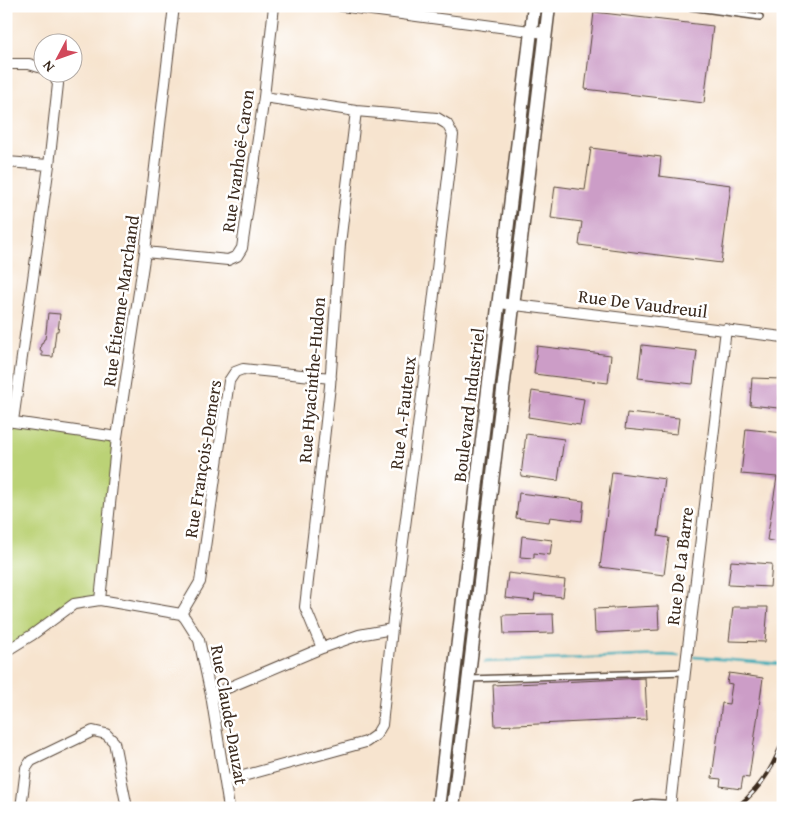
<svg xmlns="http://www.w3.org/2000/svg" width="789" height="814" font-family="'Gentium Book Plus',serif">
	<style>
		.green { fill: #bbd276; stroke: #7b7e4a }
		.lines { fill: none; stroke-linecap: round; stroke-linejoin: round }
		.stream { stroke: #3cacb8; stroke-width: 2.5 }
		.building { fill: #cc9dc7 }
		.service-casing { stroke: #574639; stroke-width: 8 }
		.minor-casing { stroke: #574639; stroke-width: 12 }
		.tertiary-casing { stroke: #574639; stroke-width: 15 }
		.service { stroke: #fff; stroke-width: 5 }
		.minor { stroke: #fff; stroke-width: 10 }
		.tertiary { stroke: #fff; stroke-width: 12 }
		.rail-casing { stroke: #3b2a1e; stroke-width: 4.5 }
		.rail { stroke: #fff; stroke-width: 2.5; stroke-dasharray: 8; stroke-linecap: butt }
		.labels { text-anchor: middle; stroke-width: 5; stroke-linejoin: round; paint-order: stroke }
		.street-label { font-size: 18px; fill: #3b2a1e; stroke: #fff }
	</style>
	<rect width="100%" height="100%" fill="#fff"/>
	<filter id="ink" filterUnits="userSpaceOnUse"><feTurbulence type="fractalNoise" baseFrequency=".02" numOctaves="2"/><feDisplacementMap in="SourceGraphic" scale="10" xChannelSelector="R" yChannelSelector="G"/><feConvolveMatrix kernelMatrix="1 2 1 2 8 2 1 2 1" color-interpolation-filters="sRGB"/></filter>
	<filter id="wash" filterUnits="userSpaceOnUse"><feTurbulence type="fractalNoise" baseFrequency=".0096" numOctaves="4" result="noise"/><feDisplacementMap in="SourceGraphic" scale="20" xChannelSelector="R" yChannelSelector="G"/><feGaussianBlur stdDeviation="1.12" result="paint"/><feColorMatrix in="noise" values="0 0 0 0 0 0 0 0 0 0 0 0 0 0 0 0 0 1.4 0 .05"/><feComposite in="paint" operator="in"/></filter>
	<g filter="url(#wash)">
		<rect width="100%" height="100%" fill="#f7e4cf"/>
		<!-- green -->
		<path class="green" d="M6 421 117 437 100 600 74 605 6 651Z"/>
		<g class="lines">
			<!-- stream -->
			<path class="stream" d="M694 657 782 664
				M485 662 665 655 679 656"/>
		</g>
		<g id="blocks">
			<!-- building -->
			<path class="building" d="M594 12 713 26 704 103 585 89Z
				M591 148 661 157 659 176 731 185 721 263 579 245 582 222 551 218 555 186 585 190Z
				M48 313 60 314 58 331H56L53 357 42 356V351H40L41 344H42L44 339H45L46 332Z
				M642 345 697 351 693 384 638 378Z
				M537 346 611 355 608 383 534 374Z
				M752 378 781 379 778 408 750 405Z
				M532 391 584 399 580 425 528 417Z
				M627 413 679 418 677 434 625 429Z
				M746 429 783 433V543L767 540 777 477 741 474Z
				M526 434 564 439 558 481 521 476Z
				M612 472 665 479 658 536 669 538 664 575 600 567Z
				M519 493 584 501 582 521 550 517 549 522 516 518Z
				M522 536 552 540 550 555 534 553V558L520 557Z
				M731 561 772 564 770 587 728 585Z
				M508 573 565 580 563 597 535 594 534 601 505 598Z
				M658 606 659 630 595 633 594 609Z
				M733 607H768L765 642 729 641Z
				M553 614 554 633 504 634 503 615Z
				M729 673 763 678 749 778 743 777 741 789 720 786 721 779 712 778 722 703 729 704 732 684 727 683Z
				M645 678 647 719 495 726 493 685Z"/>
		</g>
	</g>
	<g filter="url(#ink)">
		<use href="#blocks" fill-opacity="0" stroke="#574639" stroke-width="1"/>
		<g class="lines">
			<defs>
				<path id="service" d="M683 6 760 17
					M469 679 685 672"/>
				<path id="minor" d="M341 6 545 33
					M6 64H29L42 68
					M6 162 49 165
					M145 252 228 260 237 256 242 248 264 97 274 6
					M499 303 783 337
					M7 421 117 437
					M13 421 49 165 58 84 52 72
					M100 600 117 437 145 252 174 6
					M181 614 200 582 229 381 235 372 243 369 331 378
					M322 648 305 607 330 386 340 244 356 111
					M6 651 32 635 74 604 100 600 181 614 185 618 199 640 211 695 229 808
					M211 695 322 648 359 635 392 629
					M225 781 366 742 376 735 382 725 393 619 422 395 453 135 447 124 437 118 356 111 264 97
					M670 807 685 672 726 329
					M21 808 26 768 31 761 93 731 106 734 114 742 127 808"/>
				<path id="tertiary" d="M438 808 534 6
					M453 808 549 6
					M637 808 652 806 670 807V808"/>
			</defs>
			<!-- service casing -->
			<use href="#service" class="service-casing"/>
			<!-- minor casing -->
			<use href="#minor" class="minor-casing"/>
			<!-- tertiary casing -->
			<use href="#tertiary" class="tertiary-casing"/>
			<!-- service -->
			<use href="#service" class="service"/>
			<!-- minor -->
			<use href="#minor" class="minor"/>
			<!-- tertiary -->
			<use href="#tertiary" class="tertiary"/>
			<defs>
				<path id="rail" d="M736 808C759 790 774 768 783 740"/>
			</defs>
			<!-- rail casing -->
			<use href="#rail" class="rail-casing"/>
			<!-- rail -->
			<use href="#rail" class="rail"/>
		</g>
	</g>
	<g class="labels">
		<!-- street labels -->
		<g class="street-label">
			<text transform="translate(238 161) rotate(-82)" y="6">Rue Ivanhoë-Caron</text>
			<text transform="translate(121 301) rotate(-82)" y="6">Rue Étienne-Marchand</text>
			<text transform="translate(643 304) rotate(7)" y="6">Rue De Vaudreuil</text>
			<text transform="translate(312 380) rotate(-85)" y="6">Rue Hyacinthe-Hudon</text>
			<text transform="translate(469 405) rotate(-83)" y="6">Boulevard Industriel</text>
			<text transform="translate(403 413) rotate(-83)" y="6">Rue A.-Fauteux</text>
			<text transform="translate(203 459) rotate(-81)" y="6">Rue François-Demers</text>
			<text transform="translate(680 566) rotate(-83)" y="6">Rue De La Barre</text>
			<text transform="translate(229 715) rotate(80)" y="6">Rue Claude-Dauzat</text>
		</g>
	</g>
	<!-- margin -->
	<rect width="789" height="814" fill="none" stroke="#fff" stroke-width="25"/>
	<!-- north arrow -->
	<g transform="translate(58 58) rotate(229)"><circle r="24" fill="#ffffff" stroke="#b1aaa5"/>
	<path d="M0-4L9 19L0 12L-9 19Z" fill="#d1495b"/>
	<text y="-8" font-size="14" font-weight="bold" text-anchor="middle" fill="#3b2a1e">N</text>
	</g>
</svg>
